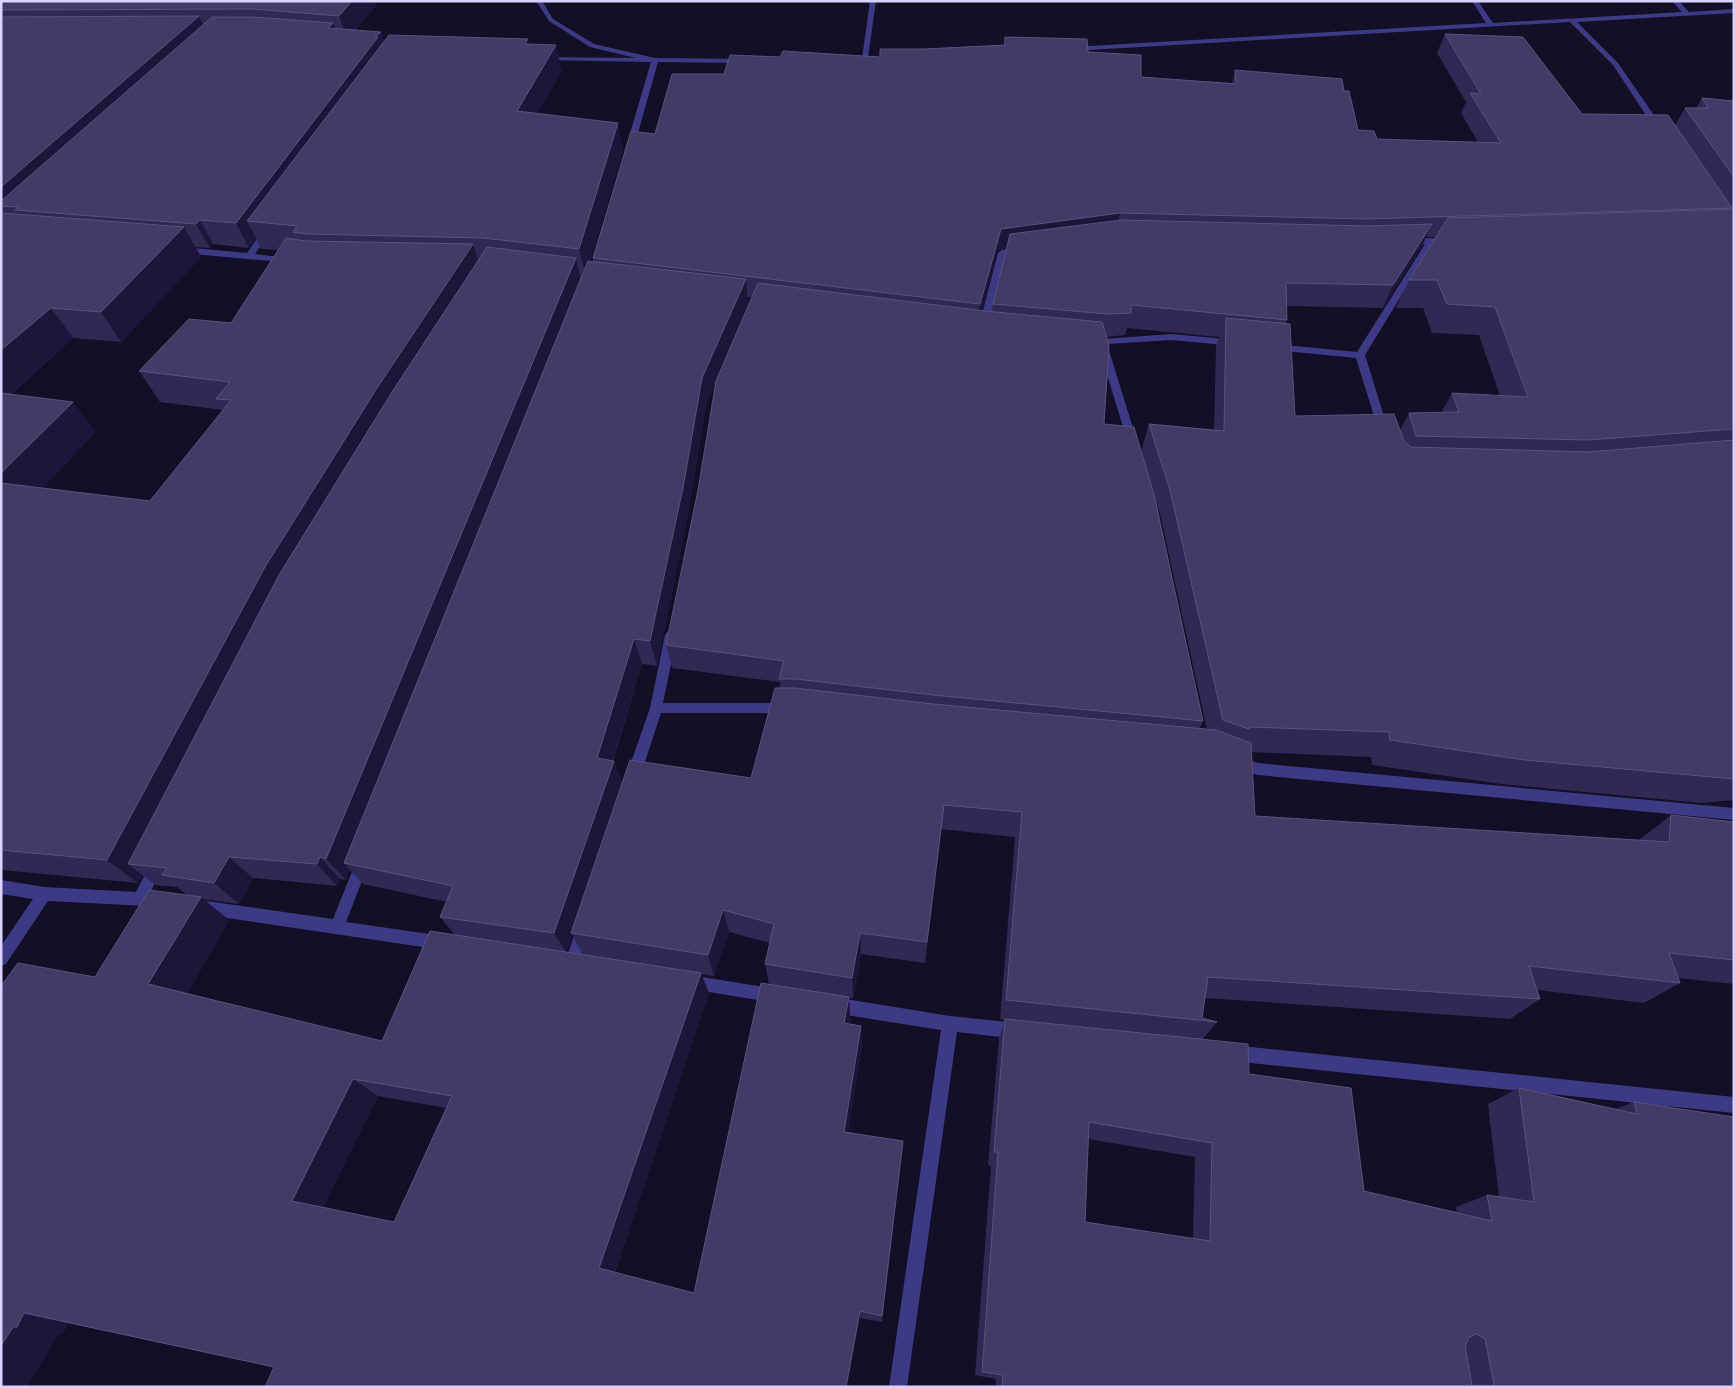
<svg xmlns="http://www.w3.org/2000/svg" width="1735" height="1388" font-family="'Varela Round',sans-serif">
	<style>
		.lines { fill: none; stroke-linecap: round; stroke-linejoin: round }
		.minor { fill: #3d3a85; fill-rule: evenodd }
		.wall { fill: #312854; fill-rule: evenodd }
		.shaded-wall { fill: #1d163a }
		.building { fill: #433a66; stroke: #5a527e; fill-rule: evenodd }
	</style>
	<rect width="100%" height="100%" fill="#130f26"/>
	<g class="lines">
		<!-- minor -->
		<path class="minor" d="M536 1H542L553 19 594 44 655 58 745 59 748 61 745 63 658 62 634 147 627 149 626 147 651 62 541 60V58L543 57 636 58 590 47 549 21Z
			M870 1H876L868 58 865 60 862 58Z
			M1472 1H1478L1493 23 1682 12 1672 1H1679L1689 12 1734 9V13L1577 22 1618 63 1662 127 1658 129H1655L1613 65 1570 22 1072 51 1069 49 1072 47 1486 23Z
			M267 228 271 231 255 254 288 258 292 261 291 263 182 253 178 250 182 247 247 253 264 229Z
			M1431 238H1448L1452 241 1448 244H1433L1365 355 1388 429 1383 432 1378 429 1356 358 1274 350 1269 347 1274 344 1357 352 1425 244 1408 245 1404 242 1408 239Z
			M1022 247 1026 250 1025 252 1006 255 989 326 984 329 981 328 979 326 998 253 1002 250Z
			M1172 334 1235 340 1240 343 1235 346 1172 340 1107 344 1137 441 1136 443H1128L1097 342 1102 339Z
			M671 630 675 632 677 635 663 703H785L789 704 791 708 789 712 785 713H661L640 777 638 781 633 783 628 781 626 777 650 708 665 635 667 632Z
			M1237 756 1258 763 1734 808V820L1258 775 1232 766 1230 762 1232 758Z
			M362 857 367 859 369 863 346 922 443 936 448 938 450 943 448 948 443 950 200 914 195 912 193 907 195 902 200 900 333 919 357 859Z
			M157 859 162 860 164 865 150 893 153 894 155 899 153 904 148 906 48 901 6 964 1 966V946L33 899 1 894V880L44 887 136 892 152 860Z
			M583 922 588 924 590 929 577 967 572 969 567 967 565 962 578 924Z
			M690 975 776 989 781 991 784 996 781 1001 776 1003 690 989 685 987 682 982 685 977Z
			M833 997 950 1016 1018 1023 1023 1026 1026 1031 1023 1036 1018 1039 957 1032 907 1387H889L941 1030 833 1013 828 1010 825 1005 828 1000Z
			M1232 1045 1734 1097V1113L1232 1061 1226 1059 1224 1053 1226 1047Z"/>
	</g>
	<!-- wall -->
	<path class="wall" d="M1 1 376 6 355 30 381 32 384 41 529 44 562 71 537 114 623 149 590 261H593V258L655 134 724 74 780 57H880L925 49 1004 45 1005 37 1088 52 1141 77 1232 83 1235 70 1344 91 1358 130 1377 139 1478 142 1461 113 1466 102 1437 53 1445 34 1582 114 1675 125 1685 108H1696L1702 98 1734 101V800L1702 803 1501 784 1372 765 1371 757 1251 752 1255 816 1639 840 1671 815 1734 822V984L1678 978 1680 983 1644 1003 1537 990 1540 999 1510 1019 1205 998 1202 1018 1217 1022 1202 1040 1249 1074 1364 1191 1457 1212 1456 1207 1487 1195 1499 1197 1488 1104 1519 1088 1616 1109 1634 1102 1734 1387H995L996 1379 975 1375 991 1166 988 1165 999 1038 1005 1020 1000 1019 1015 837 941 829 925 963 861 954 853 998H849L850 1017 849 1024 861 1026 862 1045 848 1132 903 1141 882 1322 860 1318 274 1367 68 1323 63 1333H59L27 1387H1L95 977 187 895 177 887 156 885 142 875 138 883 1 870ZM1426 237H1436L1409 280 1396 308H1423L1432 333 1479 335 1500 396 1452 393 1441 413H1409L1400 430 1295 416 1286 323 1287 320V306L1383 308 1422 246ZM256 238 261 249 278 250 231 323 139 371 160 402 223 410 150 501 42 488 96 432 11 394 73 338 121 342 201 257 196 247 210 248 213 244 249 248ZM1007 248 993 304 992 311 982 310 999 249ZM747 297H752L666 645 672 668 780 682V688L751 778 622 783 613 761 642 664 657 666 688 514 706 405 748 306ZM1127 328 1219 337 1216 346 1214 430 1149 424 1141 452 1104 424 1106 337 1125 335ZM1156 500 1161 518 1207 730 1199 729 1203 721ZM350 870 363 884 447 902 440 917 455 935 382 1041 187 994 229 920 202 899 239 904 253 878 337 886 340 879 346 880ZM729 932 770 943 765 964 769 984 694 1293 615 1272 709 993 701 974 714 976ZM572 935 583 954 566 952ZM378 1096 446 1108 394 1222 323 1207ZM1088 1139 1195 1157 1193 1239 1085 1222Z"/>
	<!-- shaded-wall -->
	<path class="shaded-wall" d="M352 1H374L376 6 347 38 339 16Z
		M199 16 210 39 1 206V187Z
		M333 23 341 45 328 28Z
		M381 32 388 54 247 221 256 238 249 248 236 223 375 37Z
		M528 39 534 64 525 44Z
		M556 45 562 71 524 138 517 111Z
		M618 123 623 149 586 277 579 249Z
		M1120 213 1116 233 999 249 978 325 980 304 1001 229Z
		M200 220 213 244 210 248 196 224Z
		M1432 224 1422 246 1383 308 1393 285Z
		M184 227 201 257 121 342 101 312Z
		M473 244 483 274 128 864 142 875 138 883 107 860 265 567 377 388Z
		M576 258 582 286 344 863 350 870 346 880 326 859Z
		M746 279 748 306 706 405 688 514 657 666 650 641 702 378Z
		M51 308 73 338 1 402V350Z
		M73 402 96 432 20 512 1 492V473Z
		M634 639 642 664 606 781 597 758Z
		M614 761 623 783 571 933 572 935 566 952 554 933Z
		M229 857 253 878 239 904 214 883Z
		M320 857 340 879 337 886 317 864Z
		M201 897 229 920 181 1005 148 984Z
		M723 910 729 932 714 976 708 955Z
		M860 933 861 954 853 998 852 978Z
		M701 973 709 993 613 1277 599 1268Z
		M849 997 850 1017 846 1042 844 1023Z
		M861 1026 862 1045 846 1147 844 1132Z
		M353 1079 378 1096 321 1213 292 1201Z
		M860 1311V1318L847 1387H846Z
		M24 1313 70 1320 63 1333H59L27 1387H1V1346L13 1327Z"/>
	<!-- building -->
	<path class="building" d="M1 1H352L339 16 253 9 1 10Z
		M199 16 1 187V17Z
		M212 17H253L333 23 328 28 381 32 375 37H378L236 223 200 220 196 224 15 210 19 207 1 206V201Z
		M1445 34 1523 37 1582 114 1668 115 1732 208 1366 219 1120 213 1001 229 980 304 593 258 631 131 655 134 672 74H724L730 55 780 57 783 51 880 57V49H925L1005 45V37L1087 39 1088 52 1141 55V77L1236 84 1235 70 1342 79 1344 91H1349L1358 130 1374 131 1377 139 1501 143 1470 93 1481 94Z
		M389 35 528 39 525 44 556 45 517 111 618 123 579 249 483 238 307 234 293 232 297 226 247 221Z
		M1702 98 1734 101V177L1685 108H1708Z
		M1734 209V429L1588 440 1416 436 1409 413 1459 412 1452 393 1528 397 1495 307 1447 304 1437 280H1409L1448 218Z
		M1 213 184 227 101 312 51 308 1 350Z
		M1121 220 1367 226 1432 224 1393 285 1286 283 1287 320 1131 305V313L1107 314 993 304 1010 234Z
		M286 238 306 241 473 244 377 388 265 567 107 860 1 850V483L150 501 231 400 216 399 230 382 139 371 189 319 231 323Z
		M487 247 576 258 326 859 320 857 317 864 229 857 214 883 162 875 167 868 128 864 279 575 392 392Z
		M588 261 746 279 702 378 683 488 650 641 634 639 597 758 614 761 554 933 440 917 453 886 344 863Z
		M758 283 985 311 1102 322 1109 346 1104 424 1134 427 1154 495 1203 721 933 695 796 679H779L784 661 666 645 698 490 716 381Z
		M1226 318 1290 324 1295 416 1394 414 1404 441 1411 447 1588 452 1734 440V779L1525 760 1390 740 1389 732 1249 727V729L1223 720 1170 490 1149 424 1224 431Z
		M1 393 73 402 1 473Z
		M775 688H795L933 704 1216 730 1251 743 1255 816 1669 842 1671 815 1734 822V960L1669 953 1680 983 1529 966 1540 999 1208 977 1202 1018 1217 1022 1006 1000 1022 812 944 805 927 942 860 933 852 978 765 964 774 924 723 910 708 955 571 933 630 760 751 778Z
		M149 890 201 897 148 984 382 1041 430 931 701 973 599 1268 694 1293 761 983 849 997 844 1023 861 1026 844 1132 903 1141 882 1316 860 1311 846 1387H265L274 1367 24 1313 17 1327H13L1 1346V986L18 963 95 977ZM353 1079 452 1096 394 1222 292 1201Z
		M1005 1019 1248 1044 1249 1074 1351 1088 1364 1191 1492 1221 1487 1195 1534 1202 1519 1088 1637 1114 1634 1102 1734 1117V1387H1002L1003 1375 982 1372 998 1152H994ZM1089 1122 1212 1143 1210 1241 1085 1222ZM1477 1334 1485 1339 1494 1384 1492 1386H1472L1465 1346 1469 1337Z"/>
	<!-- border -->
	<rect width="1735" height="1388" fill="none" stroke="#d9d4ff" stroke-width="5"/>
</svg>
